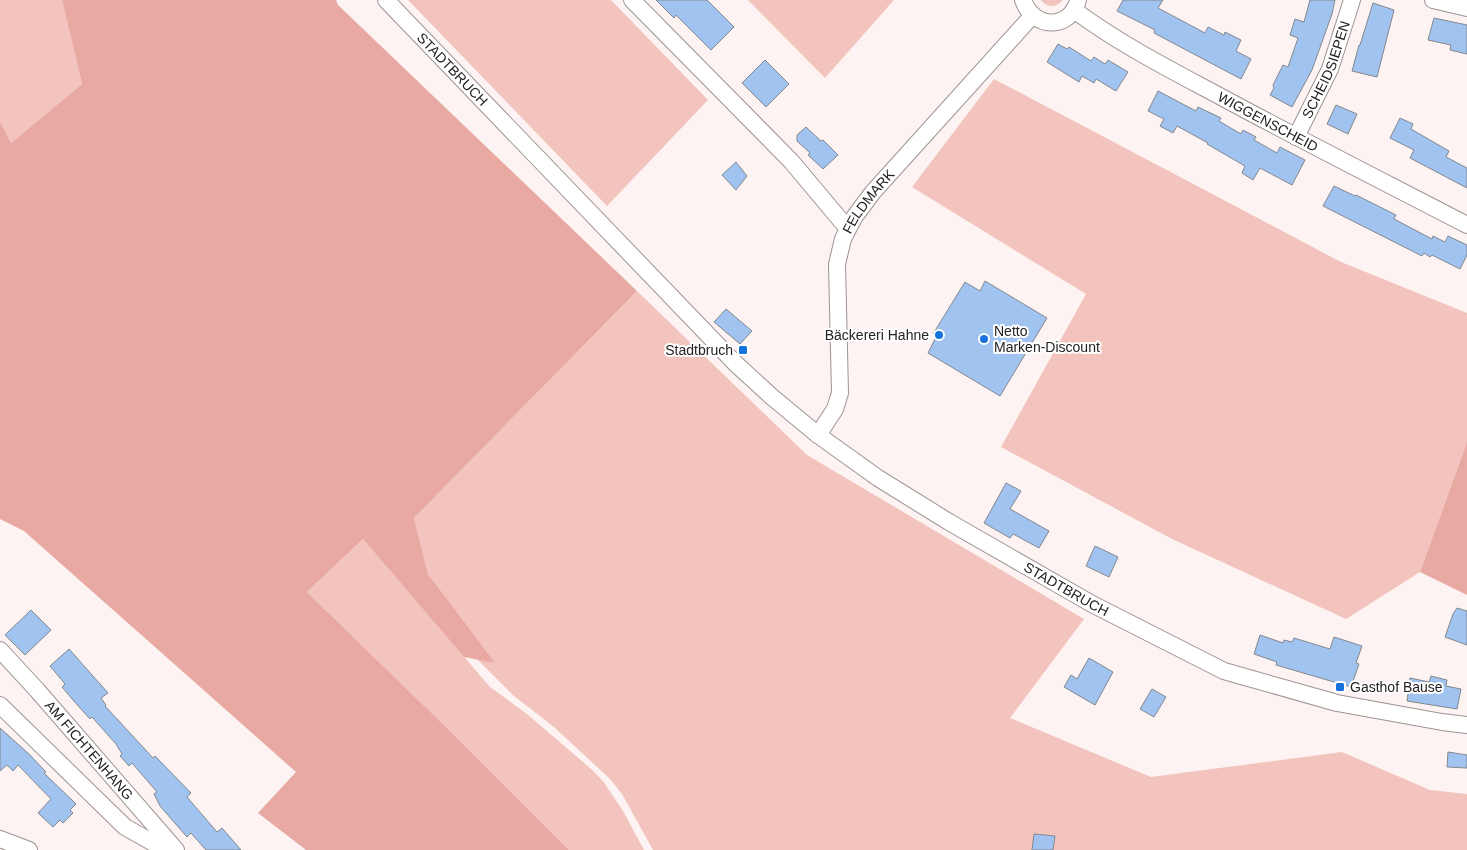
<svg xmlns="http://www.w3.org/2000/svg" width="1467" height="850" font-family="Helvetica,sans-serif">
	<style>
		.green { fill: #f2c4bd }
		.forest { fill: #e7a9a1 }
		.building { fill: #a1c3f0; stroke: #83878e }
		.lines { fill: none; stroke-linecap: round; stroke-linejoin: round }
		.minor-casing { stroke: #9d9492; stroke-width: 18 }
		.minor { stroke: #fff; stroke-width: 16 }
		.poi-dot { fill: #1573dc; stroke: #fff; stroke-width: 2 }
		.labels { text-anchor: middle; stroke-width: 4; stroke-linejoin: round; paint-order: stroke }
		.street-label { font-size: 14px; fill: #252221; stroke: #fff }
		.poi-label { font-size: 14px; fill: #252221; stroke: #fff; text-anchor: start }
	</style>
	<rect width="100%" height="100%" fill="#fdf3f2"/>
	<!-- green -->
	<path class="green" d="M0 0H62L82 84 10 144 0 122Z
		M408 0H611L708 100 607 206Z
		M748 0H894L825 78Z
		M1041 0H1063C1056 8 1047 8 1041 0Z
		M994 79 1341 262 1467 313V442L1420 572 1346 619 1172 539 1001 447 1086 294 912 187Z
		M637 291 807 455 1084 619 1010 718 1151 777 1342 752 1430 790 1467 794V850H653L622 794 610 779 554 727 514 696 476 658 494 663 428 574 414 518Z
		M363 539 490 687 527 714 590 768 603 781 623 811 644 850H569L449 730 307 592Z"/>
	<!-- forest -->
	<path class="forest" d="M62 0H336L338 5 637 291 414 518 428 574 495 663 464 657 363 539 307 592 449 730 569 850H306L258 813 296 772 24 531 0 519V122L11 143 82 84Z
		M1467 442V595L1420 572Z"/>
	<!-- building -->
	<path class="building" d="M656 0H707L734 27 711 50 676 15 674 18Z
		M1123 0H1163L1158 8 1205 33 1208 27 1224 35 1225 32 1241 40 1236 51 1251 59 1241 79 1154 33 1155 30 1117 11Z
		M1310 0H1335L1332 14 1312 70 1292 107 1270 95 1274 88 1273 85 1283 65 1288 67 1298 38 1290 35 1295 19 1304 22Z
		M1373 3 1394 10 1377 77 1352 71 1359 45H1360Z
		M1434 18 1467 25V54L1450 50 1451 45 1428 40Z
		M1058 44 1067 49 1069 47 1091 61 1094 57 1105 64 1108 60 1128 72 1116 91 1096 79 1094 83 1082 76 1079 82 1047 62Z
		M765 60 789 84 766 107 742 83Z
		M1158 91 1196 111 1198 107 1221 118 1219 121 1241 134 1243 130 1256 137 1254 140 1277 153 1280 147 1305 160 1292 185 1260 168 1253 180 1242 173 1245 166 1207 144 1208 143 1177 126 1173 133 1160 126 1164 119 1148 111Z
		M1336 105 1357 114 1348 134 1327 124Z
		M1400 118 1413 124 1411 129 1449 151 1446 157 1467 168V188L1410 158 1414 150 1390 138Z
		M806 127 821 141 823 140 838 155 823 169 808 155 810 153 797 141V135Z
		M736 162 747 176 736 190 722 175Z
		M1334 186 1355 196 1356 195 1396 215 1394 219 1432 239 1433 236 1445 242 1448 236 1467 245V255L1460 269 1432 255 1430 257 1424 253 1422 256 1323 206Z
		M985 281 1047 318 1000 396 928 353 936 337 933 334 965 282 980 291Z
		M726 309 752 331 740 344 714 322Z
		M1006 483 1021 491 1010 509 1049 531 1039 548 1013 534 1010 538 984 523Z
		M1095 546 1118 557 1109 577 1086 566Z
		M1457 608 1467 611V645L1445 637 1453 614Z
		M31 610 51 630 25 655 5 635Z
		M1260 635 1283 643 1284 640 1292 642 1294 638 1330 649 1334 637 1362 646 1356 663 1359 664 1351 687 1276 665 1277 662 1254 654Z
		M69 649 108 693 101 698 106 705 105 706 153 758 155 756 191 793 187 797 217 832 222 828 241 850H206L191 833 187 837 160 806 154 794 157 792 132 763 129 766 120 756 122 754 116 744 92 717 90 719 73 700 62 687 65 684 50 666Z
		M1089 658 1113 672 1095 705 1064 687 1071 675 1077 679Z
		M1431 676 1447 680 1446 686 1461 689 1457 709 1407 701 1410 678 1429 682Z
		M1152 689 1166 697 1154 717 1140 709Z
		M0 728 29 754 46 772 44 773 76 804 70 810 73 813 63 823 60 820 53 827 38 813 51 799 18 765 13 771 7 765 0 771Z
		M1448 752 1467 755V768L1447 767Z
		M1034 834 1055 836 1053 850H1032Z"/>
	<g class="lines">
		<defs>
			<g id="minor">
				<path id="s1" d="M386 0 736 364 772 397 818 435 878 478 949 522 1092 604 1224 671 1337 703 1442 722 1467 725"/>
				<path d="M632 0 791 161 848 229"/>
				<path d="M1023 0C1033 29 1070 31 1078 0"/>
				<path d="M1433 0 1467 8"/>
				<path id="s2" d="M1074 10C1121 45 1173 71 1225 99 1305 142 1386 183 1467 225"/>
				<path id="s3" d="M1296 137 1330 69 1352 0"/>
				<path id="s4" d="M818 435 835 409 840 393 837 264 843 239 848 229 855 216 873 192 1032 16"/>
				<path id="s5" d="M0 650 37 690 176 850"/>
				<path d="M0 705 125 827 166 850"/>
				<path d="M0 839 29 850"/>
			</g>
		</defs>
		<!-- minor casing -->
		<use href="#minor" class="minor-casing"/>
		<!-- minor -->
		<use href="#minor" class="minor"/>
	</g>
	<!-- markers -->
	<g class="poi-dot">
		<circle cx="939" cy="335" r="5"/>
		<circle cx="984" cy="339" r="5"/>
		<rect x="738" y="345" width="10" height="10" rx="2.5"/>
		<rect x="1335" y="682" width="10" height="10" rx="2.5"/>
	</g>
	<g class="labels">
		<!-- street labels -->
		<g class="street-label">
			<text dy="5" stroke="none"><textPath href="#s3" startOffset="74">SCHEIDSIEPEN</textPath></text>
			<text dy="5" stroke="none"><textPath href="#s1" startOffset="96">STADTBRUCH</textPath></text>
			<text dy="5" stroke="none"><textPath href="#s2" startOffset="224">WIGGENSCHEID</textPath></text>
			<text dy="5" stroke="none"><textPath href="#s4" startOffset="248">FELDMARK</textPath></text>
			<text dy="5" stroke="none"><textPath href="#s1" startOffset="906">STADTBRUCH</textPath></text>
			<text dy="5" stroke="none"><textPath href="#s5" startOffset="134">AM FICHTENHANG</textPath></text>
		</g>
		<!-- poi labels -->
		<g class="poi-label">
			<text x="994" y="336">Netto<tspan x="994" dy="16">Marken-Discount</tspan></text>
			<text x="929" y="340" text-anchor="end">Bäckereri Hahne</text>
			<text x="733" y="355" text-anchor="end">Stadtbruch</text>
			<text x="1350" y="692">Gasthof Bause</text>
		</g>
	</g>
</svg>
